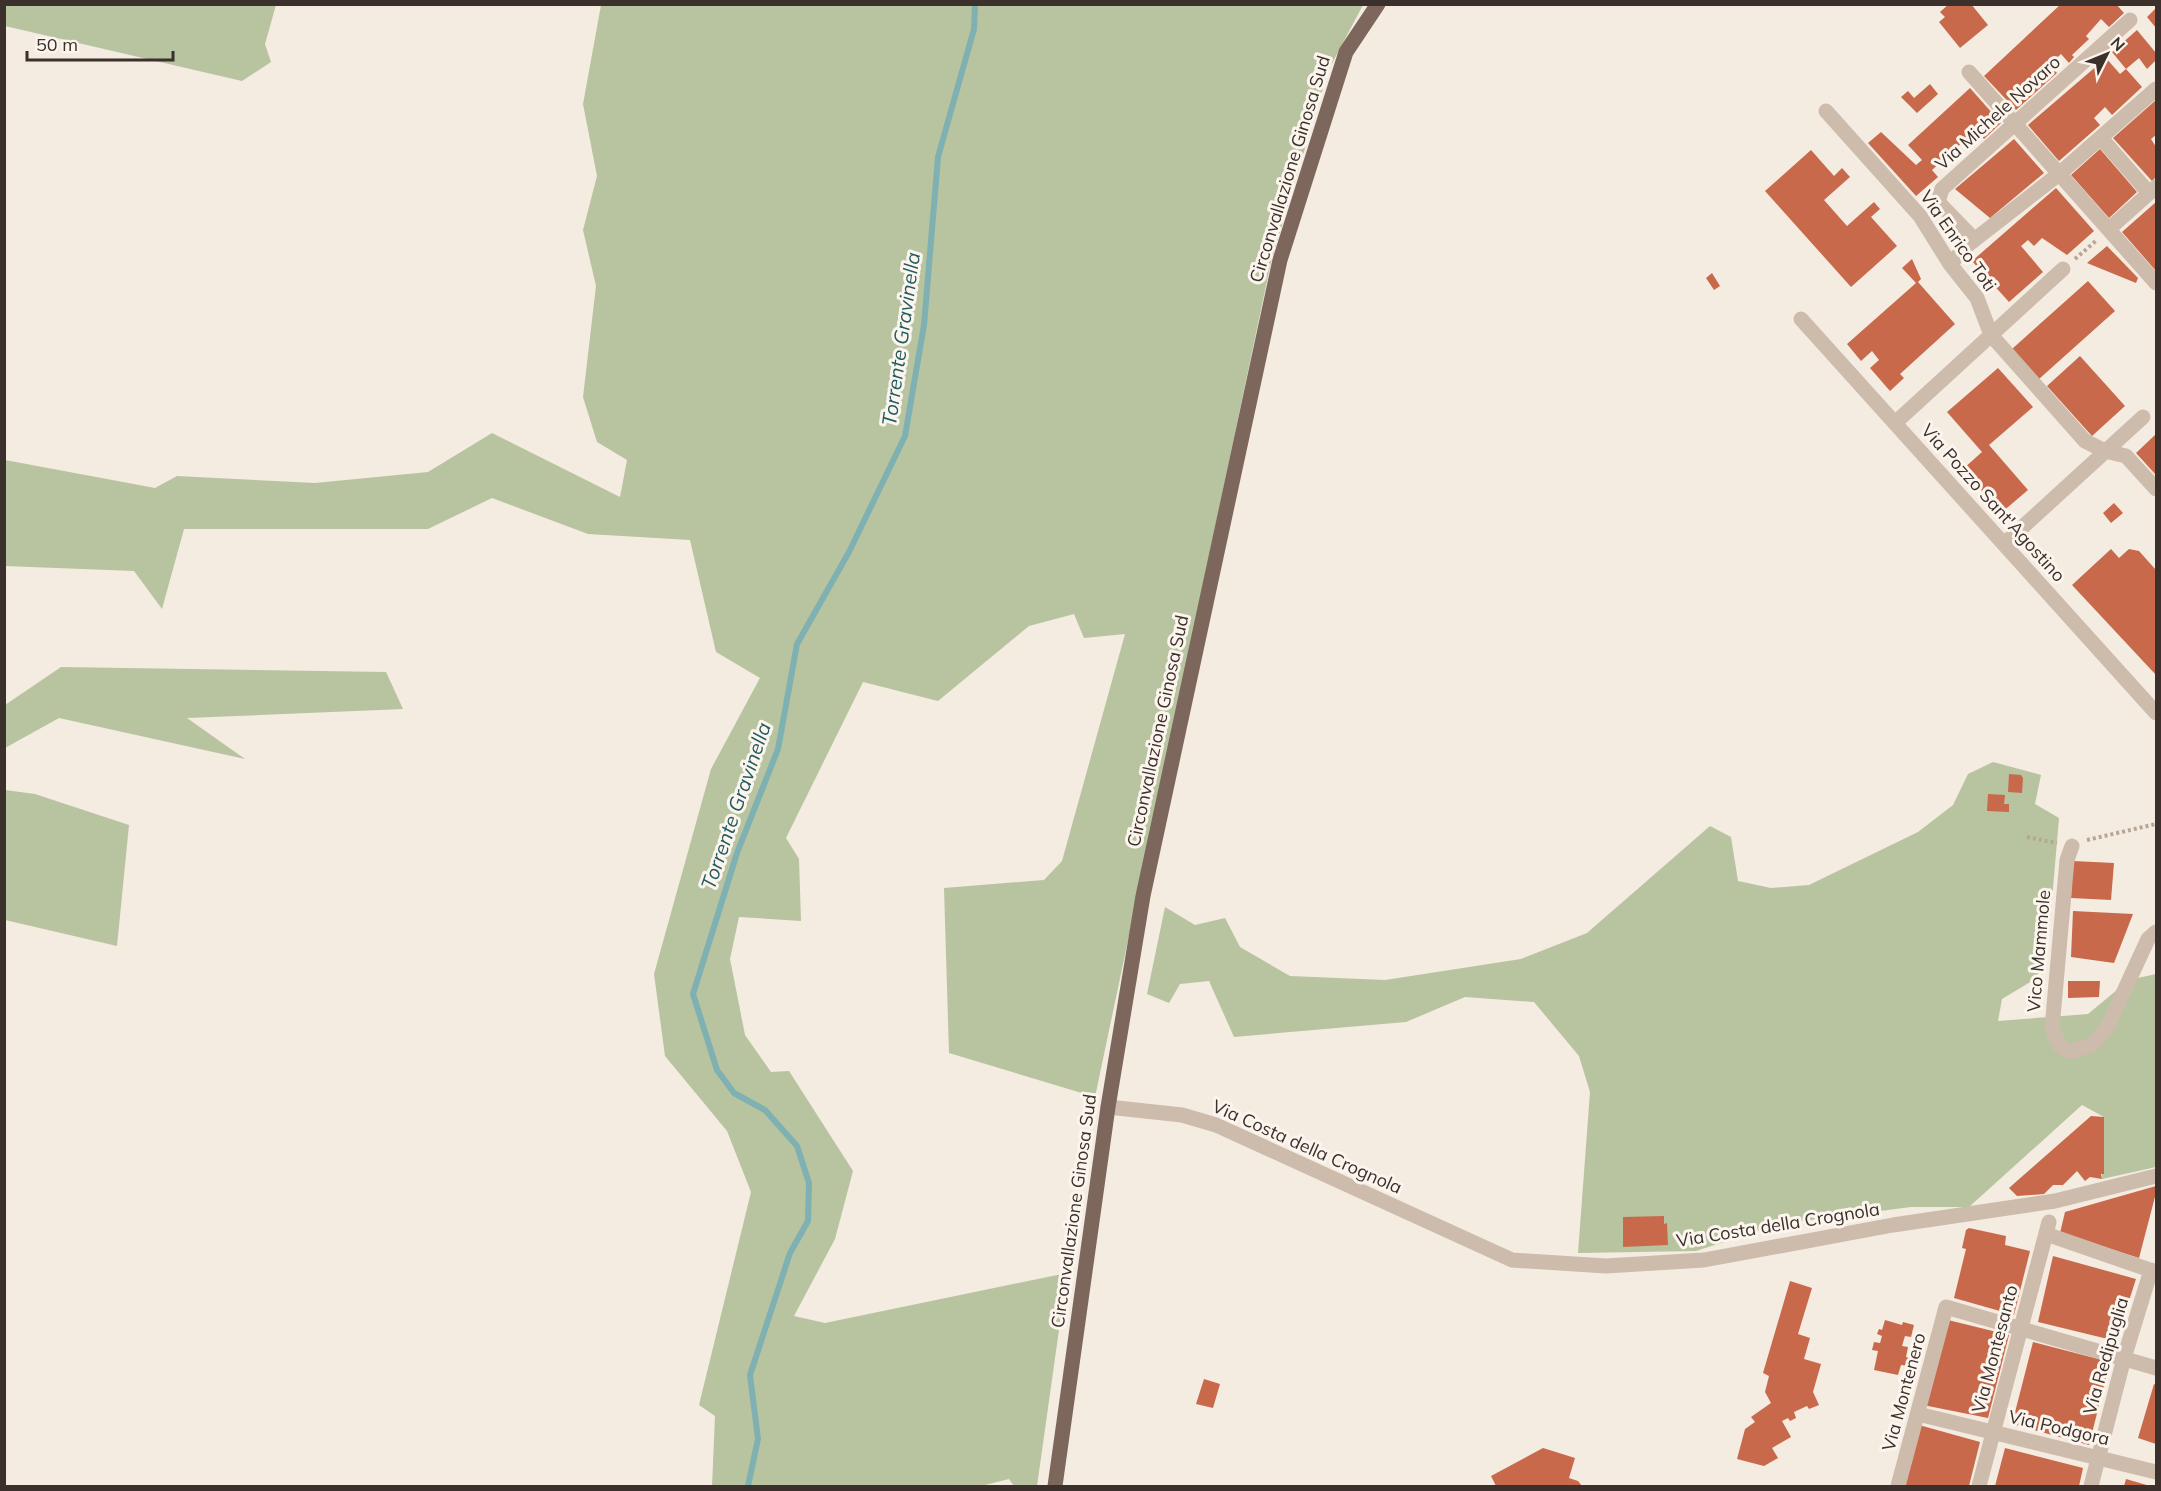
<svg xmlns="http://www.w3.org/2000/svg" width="2161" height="1491" font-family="Mulish,sans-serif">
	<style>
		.green { fill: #b8c4a0 }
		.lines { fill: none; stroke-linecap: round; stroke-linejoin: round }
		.stream { stroke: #7fb0b2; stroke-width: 6 }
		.building { fill: #c8694b }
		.path { stroke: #b9a596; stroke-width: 4; stroke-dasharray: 3 3; stroke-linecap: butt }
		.minor { stroke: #cdbbac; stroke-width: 15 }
		.major { stroke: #7d675c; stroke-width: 15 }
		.labels { text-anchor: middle; stroke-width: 6; stroke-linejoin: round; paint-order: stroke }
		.street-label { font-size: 18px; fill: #3b302b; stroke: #fbf5ee }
		.water-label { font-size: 20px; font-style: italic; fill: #1f5a5e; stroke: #fbf5ee }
	</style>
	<rect width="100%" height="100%" fill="#f4ebe1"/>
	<!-- green -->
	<path class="green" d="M5 4 276 5 265 44 271 62 242 81 5 26Z
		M601 5H1363L1328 71 1271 262 1095 1097 949 1053 944 888 1044 880 1062 861 1125 634 1084 638 1074 614 1029 626 938 701 863 682 786 838 799 859 801 921 739 917 730 959 745 1035 771 1072 789 1071 853 1171 835 1239 794 1316 825 1323 1067 1273 1037 1486H1014L1009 1479 981 1486H712L715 1416 699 1405 751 1192 727 1131 665 1056 654 974 711 769 760 678 716 652 690 540 588 534 492 498 428 529H184L162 609 134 571 5 566V460L155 488 177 476 315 483 428 472 492 433 620 497 627 460 597 442 583 397 596 286 583 230 597 176 583 104Z
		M61 667 386 672 403 709 187 718 245 759 59 718 5 748V705Z
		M1993 762 2041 775 2035 804 2059 818 2049 935 2037 978 2002 999 1998 1021 2088 1014 2129 980 2156 974V1167L2102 1179 2104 1117 2082 1105 1969 1207H1911L1779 1224 1696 1251 1578 1253 1590 1092 1579 1056 1534 1002 1465 997 1406 1022 1234 1037 1209 981 1180 984 1169 1003 1147 994 1165 907 1195 925 1225 918 1240 947 1290 976 1385 980 1521 959 1587 933 1710 826 1731 837 1738 881 1771 888 1809 885 1918 832 1953 805 1968 774Z
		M5 790 35 794 129 825 117 946 5 920Z"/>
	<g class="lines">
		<!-- stream -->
		<path class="stream" d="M748 1486 758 1439 750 1375 790 1253 808 1221 809 1183 797 1146 765 1110 734 1093 717 1070 693 994 737 853 778 749 797 644 849 552 905 436 924 325 938 157 974 29 975 4"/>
	</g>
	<!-- building -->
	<path class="building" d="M1949 4H1971L1988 25 1960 48 1939 22 1945 17 1940 12Z
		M2061 4H2116L2124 13 2109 27 2101 19 2086 36 2089 39 2072 55 2074 57 2069 63 2061 54 2049 65 2057 73 2016 110 1984 76Z
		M2156 8V28L2147 17Z
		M2137 30 2156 53V60L2147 69 2139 58 2126 69 2112 52Z
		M2106 58 2120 74 2126 69 2142 87 2112 115 2105 107 2094 118 2100 125 2059 161 2028 125Z
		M1930 84 1938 94 1917 113 1901 97 1908 91 1914 98Z
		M1970 88 2001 123 1984 139 1976 130 1932 170 1938 177 1916 196 1868 143 1881 132 1916 165 1922 160 1908 145Z
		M2156 100V135L2151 139 2156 147V177L2152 181 2113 138Z
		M2014 139 2044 173 1990 218 1955 189Z
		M2100 149 2137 192 2109 218 2071 175Z
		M1811 150 1834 176 1842 168 1850 177 1824 200 1847 226 1874 202 1880 209 1871 217 1897 246 1851 287 1765 191Z
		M2056 188 2094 231 2067 255 2042 238 2034 246 2028 240 2021 246 2043 272 2009 302 1972 261Z
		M2156 202V271L2122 232Z
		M2107 246 2138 278 2136 283 2087 263Z
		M1912 259 1921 279 1918 282 1955 324 1900 374 1904 378 1890 391 1870 368 1879 360 1872 351 1861 361 1847 344 1916 283 1902 268Z
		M1712 273 1720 286 1714 290 1706 278Z
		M2088 281 2115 311 2039 379 2012 349Z
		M2080 356 2125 406 2092 436 2047 386Z
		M1998 368 2033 407 1989 445 2028 490 2001 513 1963 469 1982 452 1947 412Z
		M2156 434V475L2136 453Z
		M2114 503 2123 513 2111 523 2103 513Z
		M2111 549 2119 558 2129 549 2139 551 2156 570V675L2072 585Z
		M2009 774 2021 775 2023 778 2022 793 2008 792Z
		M1988 794 2005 795 2004 804H2009V812L1987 811Z
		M2073 861 2114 863 2111 900 2071 898Z
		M2073 911 2133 914 2114 963 2071 957Z
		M2068 981H2100L2099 997 2068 998Z
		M2091 1116 2104 1117V1174H2101L2102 1179 2090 1177 2085 1181 2077 1171 2063 1185H2053L2044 1194 2017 1196 2009 1188Z
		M2156 1186V1193L2139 1258 2060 1233 2065 1212Z
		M1664 1216V1224L1667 1223 1668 1245 1623 1247V1217Z
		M1969 1228 2006 1236 2005 1245 2030 1251 2014 1315 1954 1298 1966 1249 1962 1248 1966 1230Z
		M2053 1256 2136 1279 2116 1341 2038 1322Z
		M1790 1281 1812 1288 1798 1334 1810 1338 1804 1359 1821 1364 1813 1392 1819 1405 1809 1409 1807 1406 1794 1412 1796 1418 1790 1421 1788 1418 1782 1421 1791 1437 1772 1448 1778 1458 1764 1466 1737 1459 1745 1429 1755 1422 1751 1417 1771 1403 1765 1392 1769 1376 1763 1373Z
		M1885 1320 1902 1325 1903 1322 1914 1325 1911 1337 1905 1336 1902 1346 1908 1347 1906 1357 1911 1359 1909 1366 1901 1365 1898 1375 1874 1370 1878 1351 1872 1350 1874 1342 1880 1343 1882 1336 1877 1334 1879 1329 1882 1330Z
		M1948 1320 2009 1335 1988 1418 1923 1405Z
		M2033 1342 2110 1362 2089 1445 2012 1424Z
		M1204 1379 1220 1384 1213 1408 1196 1404Z
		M2154 1384 2156 1385V1444L2138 1438Z
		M1919 1425 1980 1442 1969 1486H1904Z
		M1543 1448 1575 1458 1569 1478 1578 1481 1582 1486H1496L1491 1476Z
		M2005 1448 2083 1468 2079 1486H1995Z
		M2126 1479 2150 1486H2124Z"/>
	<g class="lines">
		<!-- path -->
		<path class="path" d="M2075 259 2097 240
			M2027 837 2057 843
			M2087 840 2156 824"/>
		<!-- minor -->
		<path class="minor" d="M1969 72 2156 283
			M1826 111 1920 216 1950 264 1977 298 1991 335 2085 441 2105 451 2126 456 2156 489
			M2101 138 2149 193
			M2109 229 2156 187
			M1969 244V234L1938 202 1942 189 2130 20
			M1950 264 1969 244 2059 174 2156 89
			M1801 319 2156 713
			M1895 423 2063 269
			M2004 544 2143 417
			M2072 846 2067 860 2052 1028 2060 1046 2071 1052 2093 1044 2108 1026 2148 939 2156 932
			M1108 1107 1182 1115 1216 1125 1512 1260 1606 1266 1704 1260 1893 1225 2055 1201 2156 1176
			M2046 1234 2156 1272
			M1918 1414 2156 1472
			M1898 1486 1946 1307 2156 1368
			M1979 1486 2049 1222
			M2091 1486 2124 1358 2151 1270"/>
		<!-- major -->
		<path class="major" d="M1055 1486 1108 1107 1143 896 1280 260 1346 52 1378 4"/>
	</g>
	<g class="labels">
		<!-- street labels -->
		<g class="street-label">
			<text transform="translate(1998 113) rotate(-42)" y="6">Via Michele Novaro</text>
			<text transform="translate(1290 169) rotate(-73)" y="6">Circonvallazione Ginosa Sud</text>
			<text transform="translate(1958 241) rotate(55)" y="6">Via Enrico Toti</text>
			<text transform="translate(1993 503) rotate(48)" y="6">Via Pozzo Sant'Agostino</text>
			<text transform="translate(1158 731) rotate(-78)" y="6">Circonvallazione Ginosa Sud</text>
			<text transform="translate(2039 951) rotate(-85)" y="6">Vico Mammole</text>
			<text transform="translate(1307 1147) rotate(24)" y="6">Via Costa della Crognola</text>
			<text transform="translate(1074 1211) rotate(-82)" y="6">Circonvallazione Ginosa Sud</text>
			<text transform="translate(1778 1225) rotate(-9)" y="6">Via Costa della Crognola</text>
			<text transform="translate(1995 1349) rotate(-75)" y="6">Via Montesanto</text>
			<text transform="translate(2106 1356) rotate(-74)" y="6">Via Redipuglia</text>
			<text transform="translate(1904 1392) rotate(-75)" y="6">Via Montenero</text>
			<text transform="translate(2059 1428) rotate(13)" y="6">Via Podgora</text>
		</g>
		<!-- water labels -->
		<g class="water-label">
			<text transform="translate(901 339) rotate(-82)" y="7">Torrente Gravinella</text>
			<text transform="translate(736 806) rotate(-71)" y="7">Torrente Gravinella</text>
		</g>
	</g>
	<!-- border -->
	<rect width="2161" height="1491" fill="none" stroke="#3b302b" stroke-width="12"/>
	<!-- north arrow -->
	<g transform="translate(2107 54) rotate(47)" stroke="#fbf5ee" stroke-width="4.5" paint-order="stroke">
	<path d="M0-4.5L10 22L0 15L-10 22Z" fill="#3b302b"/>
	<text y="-9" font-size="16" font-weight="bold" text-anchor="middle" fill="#3b302b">N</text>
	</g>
	<!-- scale -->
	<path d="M27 51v9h146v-9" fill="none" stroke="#3b302b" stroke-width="3"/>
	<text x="36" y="51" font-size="18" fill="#3b302b" stroke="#fbf5ee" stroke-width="4.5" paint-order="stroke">50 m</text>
</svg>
